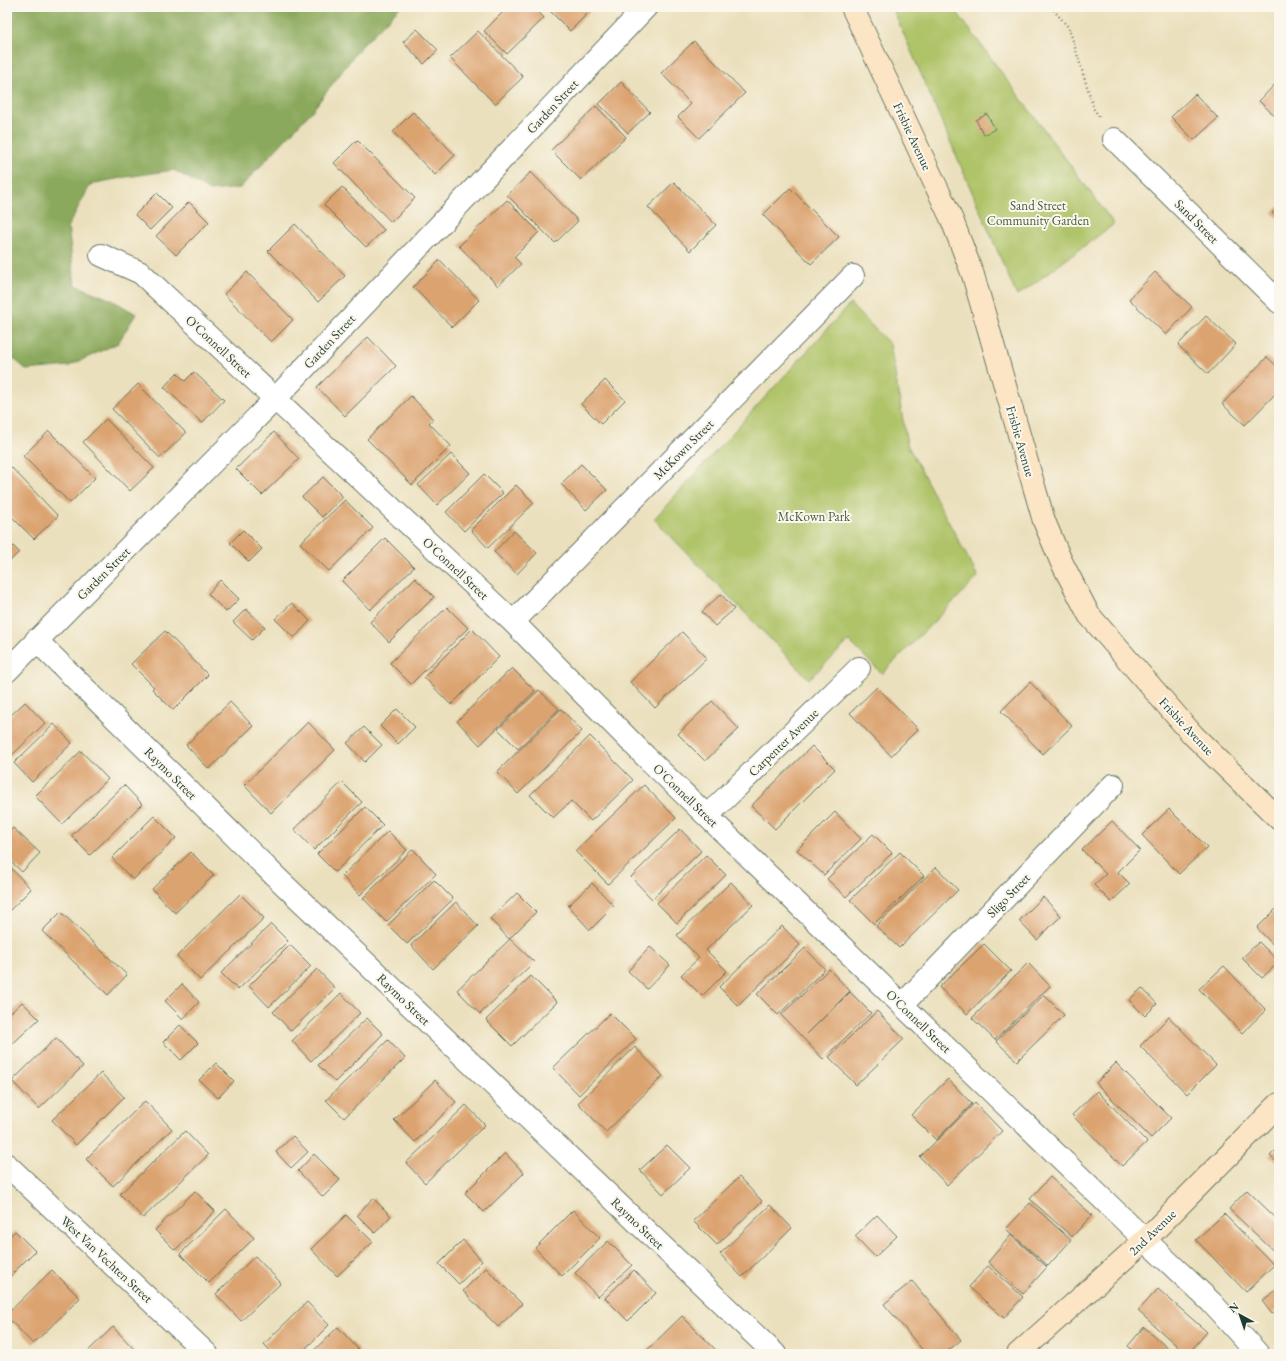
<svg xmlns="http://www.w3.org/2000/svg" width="1286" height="1361" font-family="'EB Garamond',serif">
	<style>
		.green { fill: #afc368; stroke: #67804e }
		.forest { fill: #8ba95c; stroke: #557348 }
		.building { fill: #dba36f }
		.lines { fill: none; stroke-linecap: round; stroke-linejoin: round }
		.street-casing { stroke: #667664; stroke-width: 24 }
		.secondary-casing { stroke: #667664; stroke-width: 24 }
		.path { stroke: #667664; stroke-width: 2.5; stroke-dasharray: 1 3; stroke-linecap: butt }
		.street { stroke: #fff; stroke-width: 22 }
		.secondary { stroke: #fce5c4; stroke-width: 22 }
		.labels { text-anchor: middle; stroke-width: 4; stroke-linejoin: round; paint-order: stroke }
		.street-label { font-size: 13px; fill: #1f3d34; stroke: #fbf7ec }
		.park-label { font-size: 13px; fill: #435e41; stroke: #fbf7ec }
	</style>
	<rect width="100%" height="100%" fill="#fbf7ec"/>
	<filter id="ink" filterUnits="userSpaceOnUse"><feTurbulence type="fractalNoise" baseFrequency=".025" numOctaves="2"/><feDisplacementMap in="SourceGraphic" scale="8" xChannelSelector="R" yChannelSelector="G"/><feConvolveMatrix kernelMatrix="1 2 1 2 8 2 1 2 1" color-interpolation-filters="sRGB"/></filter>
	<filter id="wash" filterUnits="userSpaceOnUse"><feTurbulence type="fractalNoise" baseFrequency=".012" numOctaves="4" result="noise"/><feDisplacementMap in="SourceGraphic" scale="16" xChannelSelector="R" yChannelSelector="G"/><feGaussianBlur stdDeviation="0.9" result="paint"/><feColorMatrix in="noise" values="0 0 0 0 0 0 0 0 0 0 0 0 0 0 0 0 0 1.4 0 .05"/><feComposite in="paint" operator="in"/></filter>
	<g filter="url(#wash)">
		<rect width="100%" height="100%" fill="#ebe0bd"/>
		<!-- green -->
		<path class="green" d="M892 7H953L1114 224 1017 296Z
			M850 304 890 344 907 444 978 577 882 674 849 641 809 679 654 519Z"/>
		<!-- forest -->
		<path class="forest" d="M7 7H400L359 49 312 111 240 188 210 191 174 170 126 177 91 184 68 226 75 285 112 300 136 314 118 343 69 366 27 370 7 353Z"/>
		<g id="blocks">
			<!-- building -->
			<path class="building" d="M508 7H534L544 18 507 54 484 31Z
				M546 7H594L570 31Z
				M417 29 438 50 424 64 403 42Z
				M478 31 523 77 495 104 450 58Z
				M694 41 745 93 699 138 678 117 691 104 661 73Z
				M1279 80V117L1278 119 1259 101Z
				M621 82 650 112 628 133 599 104Z
				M1195 94 1218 118 1194 140 1171 117Z
				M596 106 626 137 581 180 551 150Z
				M413 112 455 155 435 175 393 132Z
				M987 114 995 129 984 135 976 120Z
				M357 140 415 198 391 222 334 163Z
				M531 172 578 221 555 243 507 195Z
				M674 182 716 225 690 251 648 207Z
				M342 187 384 230 366 247 324 205Z
				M790 188 839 237 811 264 763 215Z
				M157 193 172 208 150 230 135 215Z
				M507 200 539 232 514 257 521 264 498 286 459 246Z
				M189 202 209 222 176 255 156 236Z
				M1279 206V219L1272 213Z
				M295 224 345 276 318 302 268 251Z
				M440 260 479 300 452 327 413 287Z
				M247 272 293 320 271 342 224 294Z
				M1155 272 1192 307 1166 335 1129 299Z
				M1206 316 1236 344 1208 374 1178 345Z
				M368 337 396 366 345 416 317 387Z
				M1267 357 1279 368V390L1245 425 1222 404Z
				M194 372 224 400 202 423 164 387 177 373 185 381Z
				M605 380 625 400 601 424 581 404Z
				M138 384 186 433 160 458 112 409Z
				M411 396 433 419 429 423 451 446 412 485 367 439Z
				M106 419 154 468 130 491 83 442Z
				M49 431 95 478 70 503 23 456Z
				M274 432 299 459 262 495 236 469Z
				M451 454 470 473 437 505 418 485Z
				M581 464 607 490 586 510 561 484Z
				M10 466 58 516 34 539 7 512V469Z
				M484 474 503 493 464 531 446 512Z
				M323 477 343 497 322 517 302 497Z
				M516 485 534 503 488 548 471 530Z
				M345 500 373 528 329 571 300 543Z
				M243 530 262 549 249 562 230 543Z
				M514 531 537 553 517 574 494 552Z
				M385 538 414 567 370 610 342 581Z
				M7 540 19 552 7 564Z
				M415 578 434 597 389 642 370 622Z
				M220 580 239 599 226 612 208 594Z
				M721 594 734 609 715 626 702 612Z
				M292 603 310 621 294 638 275 619Z
				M447 607 468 628 411 684 390 663Z
				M246 609 265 627 252 640 233 622Z
				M472 629 499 657 451 705 424 677Z
				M165 631 208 675 173 710 152 689 154 687 131 664Z
				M682 632 707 658 655 708 630 682Z
				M512 668 535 691 480 745 457 721Z
				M1030 682 1072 726 1043 754 1001 711Z
				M877 687 918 729 891 756 850 713Z
				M539 690 559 709 518 749 498 729Z
				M712 701 739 729 705 761 678 734Z
				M25 702 45 723 7 760V719Z
				M230 702 253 726 209 769 186 745Z
				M397 709 415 727 398 744 380 726Z
				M561 709 582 731 518 794 497 772Z
				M308 722 335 750 271 813 244 785Z
				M54 724 72 743 32 782 14 763Z
				M364 727 382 745 365 762 347 743Z
				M590 736 633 780 591 821 571 801 553 818 530 795Z
				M812 746 835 769 775 829 751 806Z
				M81 751 108 779 62 824 35 796Z
				M342 782 362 802 314 850 294 829Z
				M124 785 142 804 90 855 71 836Z
				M644 785 676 818 608 884 575 851Z
				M365 807 383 825 335 872 317 854Z
				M1169 809 1207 847 1179 874 1142 835Z
				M835 812 861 839 824 875 797 850Z
				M154 816 176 838 133 880 112 858Z
				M1112 821 1140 850 1118 872 1130 884 1111 902 1094 885 1106 874 1082 850Z
				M13 828 40 853 22 872 7 858V834Z
				M680 829 701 851 652 899 631 877Z
				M388 831 407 850 360 895 342 876Z
				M873 834 892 853 846 897 827 879Z
				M413 849 436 874 386 922 363 898Z
				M191 852 214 875 175 913 152 889Z
				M900 852 924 876 874 924 850 900Z
				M706 855 726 875 677 923 657 903Z
				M7 864 31 889 7 913Z
				M936 867 958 890 899 948 876 926Z
				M434 880 453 899 407 944 388 925Z
				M731 882 753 905 706 950 727 971 702 996 681 975 699 958 677 935Z
				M592 883 614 906 590 930 568 906Z
				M517 893 536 912 509 939 490 919Z
				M240 894 264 918 200 980 177 956Z
				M1043 897 1061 916 1037 940 1019 921Z
				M456 902 478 926 433 969 411 945Z
				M1279 906V951L1257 928Z
				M61 912 127 975 108 995 42 931Z
				M271 924 288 941 238 990 221 973Z
				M782 926 800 945 738 1006 719 987Z
				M510 939 534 962 480 1014 457 990Z
				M1259 942 1279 962 1262 978 1242 958Z
				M984 944 1011 971 967 1014 939 987Z
				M290 945 311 966 269 1007 249 986Z
				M650 947 670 965 647 989 628 971Z
				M805 948 825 969 778 1015 757 994Z
				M1028 963 1050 986 995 1040 972 1018Z
				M1224 966 1266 1010 1242 1033 1199 989Z
				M317 969 335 988 291 1031 273 1012Z
				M829 969 850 991 807 1034 850 992 871 1013 823 1059 781 1015Z
				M531 976 557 1002 512 1046 486 1020Z
				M182 984 199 1002 183 1019 165 1001Z
				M1142 988 1157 1004 1145 1016 1129 1000Z
				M341 993 360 1013 311 1061 292 1041Z
				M1044 995 1064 1015 1017 1061 996 1041Z
				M22 1002 39 1019 7 1049V1016Z
				M877 1011 904 1039 856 1085 829 1057Z
				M610 1013 636 1039 579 1095 553 1068Z
				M1169 1017 1216 1065 1187 1094 1140 1046Z
				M367 1018 383 1034 335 1082 318 1065Z
				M180 1025 198 1043 181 1060 163 1042Z
				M56 1038 83 1066 39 1109 12 1081Z
				M388 1040 405 1058 344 1118 326 1100Z
				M635 1047 663 1076 606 1132 578 1103Z
				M216 1063 234 1081 218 1098 199 1080Z
				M1116 1063 1171 1118 1151 1138 1096 1083Z
				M101 1073 124 1097 76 1145 52 1120Z
				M948 1079 972 1104 936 1140 911 1115Z
				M435 1080 456 1102 415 1142 394 1120Z
				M1097 1091 1147 1142 1122 1166 1072 1115Z
				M145 1101 172 1129 113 1186 86 1159Z
				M975 1103 1002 1131 947 1185 920 1157Z
				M466 1105 485 1125 425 1183 406 1163Z
				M185 1131 208 1155 143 1218 120 1194Z
				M293 1136 308 1152 291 1168 276 1152Z
				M667 1145 690 1168 663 1194 640 1170Z
				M1279 1147V1164L1270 1156Z
				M505 1153 524 1173 484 1212 465 1193Z
				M314 1154 340 1180 323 1197 298 1171Z
				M739 1177 762 1201 717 1245 693 1221Z
				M1050 1177 1092 1215 1072 1237 1030 1199Z
				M1247 1190 1279 1221V1256L1229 1209Z
				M195 1191 215 1211 175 1250 155 1230Z
				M373 1198 391 1216 375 1233 357 1215Z
				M1030 1203 1071 1240 1048 1266 1006 1229Z
				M770 1205 792 1228 742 1277 720 1254Z
				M226 1209 254 1238 209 1283 180 1254Z
				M573 1210 600 1238 562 1276 535 1248Z
				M1224 1214 1274 1265 1246 1292 1196 1240Z
				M346 1215 373 1242 337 1276 311 1249Z
				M877 1215 897 1236 875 1257 855 1236Z
				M15 1231 35 1251 7 1279V1239Z
				M1011 1235 1047 1267 1023 1294 988 1262Z
				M463 1240 482 1261 459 1284 439 1264Z
				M608 1241 632 1265 598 1297 575 1273Z
				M255 1256 281 1283 241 1321 216 1294Z
				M988 1266 1023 1297 1004 1318 969 1287Z
				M486 1268 522 1304 498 1327 463 1291Z
				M52 1270 80 1298 33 1344 7 1317V1314Z
				M634 1270 656 1293 628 1321 605 1298Z
				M912 1281 961 1340 944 1354H926L884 1304Z
				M1279 1288V1309L1272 1314 1262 1301Z
				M1158 1289 1207 1332 1188 1354H1186L1138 1311Z
				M307 1302 329 1325 300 1354H273L264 1344Z
				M682 1316 716 1350 712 1354H643Z
				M113 1327 135 1350 131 1354H85Z
				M338 1327 359 1350 355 1354H310Z
				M1144 1327 1174 1354H1136L1128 1346Z"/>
		</g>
	</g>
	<g filter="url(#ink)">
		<use href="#blocks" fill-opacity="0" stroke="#667664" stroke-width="1"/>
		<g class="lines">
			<defs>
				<path id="street" d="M1114 139 1279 302
					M101 255 141 273 513 622 646 757 1145 1240 1211 1302 1258 1354
					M513 622 853 276
					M36 640 275 876 775 1354
					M7 671 276 398 646 7
					M707 816 859 668
					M902 1005 1113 785
					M7 1165 207 1354"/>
				<path id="secondary" d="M852 7 952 220 973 275 1044 521 1061 561 1089 615 1193 735 1279 819
					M1018 1354 1145 1240 1279 1104"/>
			</defs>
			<!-- street casing -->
			<use href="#street" class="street-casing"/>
			<!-- secondary casing -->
			<use href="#secondary" class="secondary-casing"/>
			<!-- path -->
			<path class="path" d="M1051 7 1069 28 1094 109 1099 117"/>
			<!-- street -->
			<use href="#street" class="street"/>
			<!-- secondary -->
			<use href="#secondary" class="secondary"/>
		</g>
	</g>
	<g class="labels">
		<!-- street labels -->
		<g class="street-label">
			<text transform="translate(552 106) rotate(-47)" y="5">Garden Street</text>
			<text transform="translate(913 136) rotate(65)" y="5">Frisbie Avenue</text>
			<text transform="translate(1197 221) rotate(45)" y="5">Sand Street</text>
			<text transform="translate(329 341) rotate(-47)" y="5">Garden Street</text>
			<text transform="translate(219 346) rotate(43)" y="5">O'Connell Street</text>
			<text transform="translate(1021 441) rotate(74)" y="5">Frisbie Avenue</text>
			<text transform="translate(683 449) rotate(-45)" y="5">McKown Street</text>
			<text transform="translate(456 568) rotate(43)" y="5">O'Connell Street</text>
			<text transform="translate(103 573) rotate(-45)" y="5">Garden Street</text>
			<text transform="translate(1187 726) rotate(47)" y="5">Frisbie Avenue</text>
			<text transform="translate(783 742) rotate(-44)" y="5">Carpenter Avenue</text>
			<text transform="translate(171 773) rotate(45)" y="5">Raymo Street</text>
			<text transform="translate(686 795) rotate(44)" y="5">O'Connell Street</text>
			<text transform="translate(1008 895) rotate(-46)" y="5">Sligo Street</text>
			<text transform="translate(404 999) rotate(44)" y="5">Raymo Street</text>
			<text transform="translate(919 1021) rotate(44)" y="5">O'Connell Street</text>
			<text transform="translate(638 1223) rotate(44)" y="5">Raymo Street</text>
			<text transform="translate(1152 1232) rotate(-44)" y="5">2nd Avenue</text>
			<text transform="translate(107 1259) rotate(43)" y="5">West Van Vechten Street</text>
		</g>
		<!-- park labels -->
		<g class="park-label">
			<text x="1038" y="210">Sand Street<tspan x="1038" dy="15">Community Garden</tspan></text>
			<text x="814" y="521">McKown Park</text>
		</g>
	</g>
	<!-- margin -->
	<rect width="1286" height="1361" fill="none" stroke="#fbf7ec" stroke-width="24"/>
	<!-- north arrow -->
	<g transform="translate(1240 1315) rotate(320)" stroke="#fbf7ec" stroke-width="3" paint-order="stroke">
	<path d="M0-3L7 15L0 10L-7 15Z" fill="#1f3d34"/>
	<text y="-6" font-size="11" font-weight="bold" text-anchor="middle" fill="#1f3d34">N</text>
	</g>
</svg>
